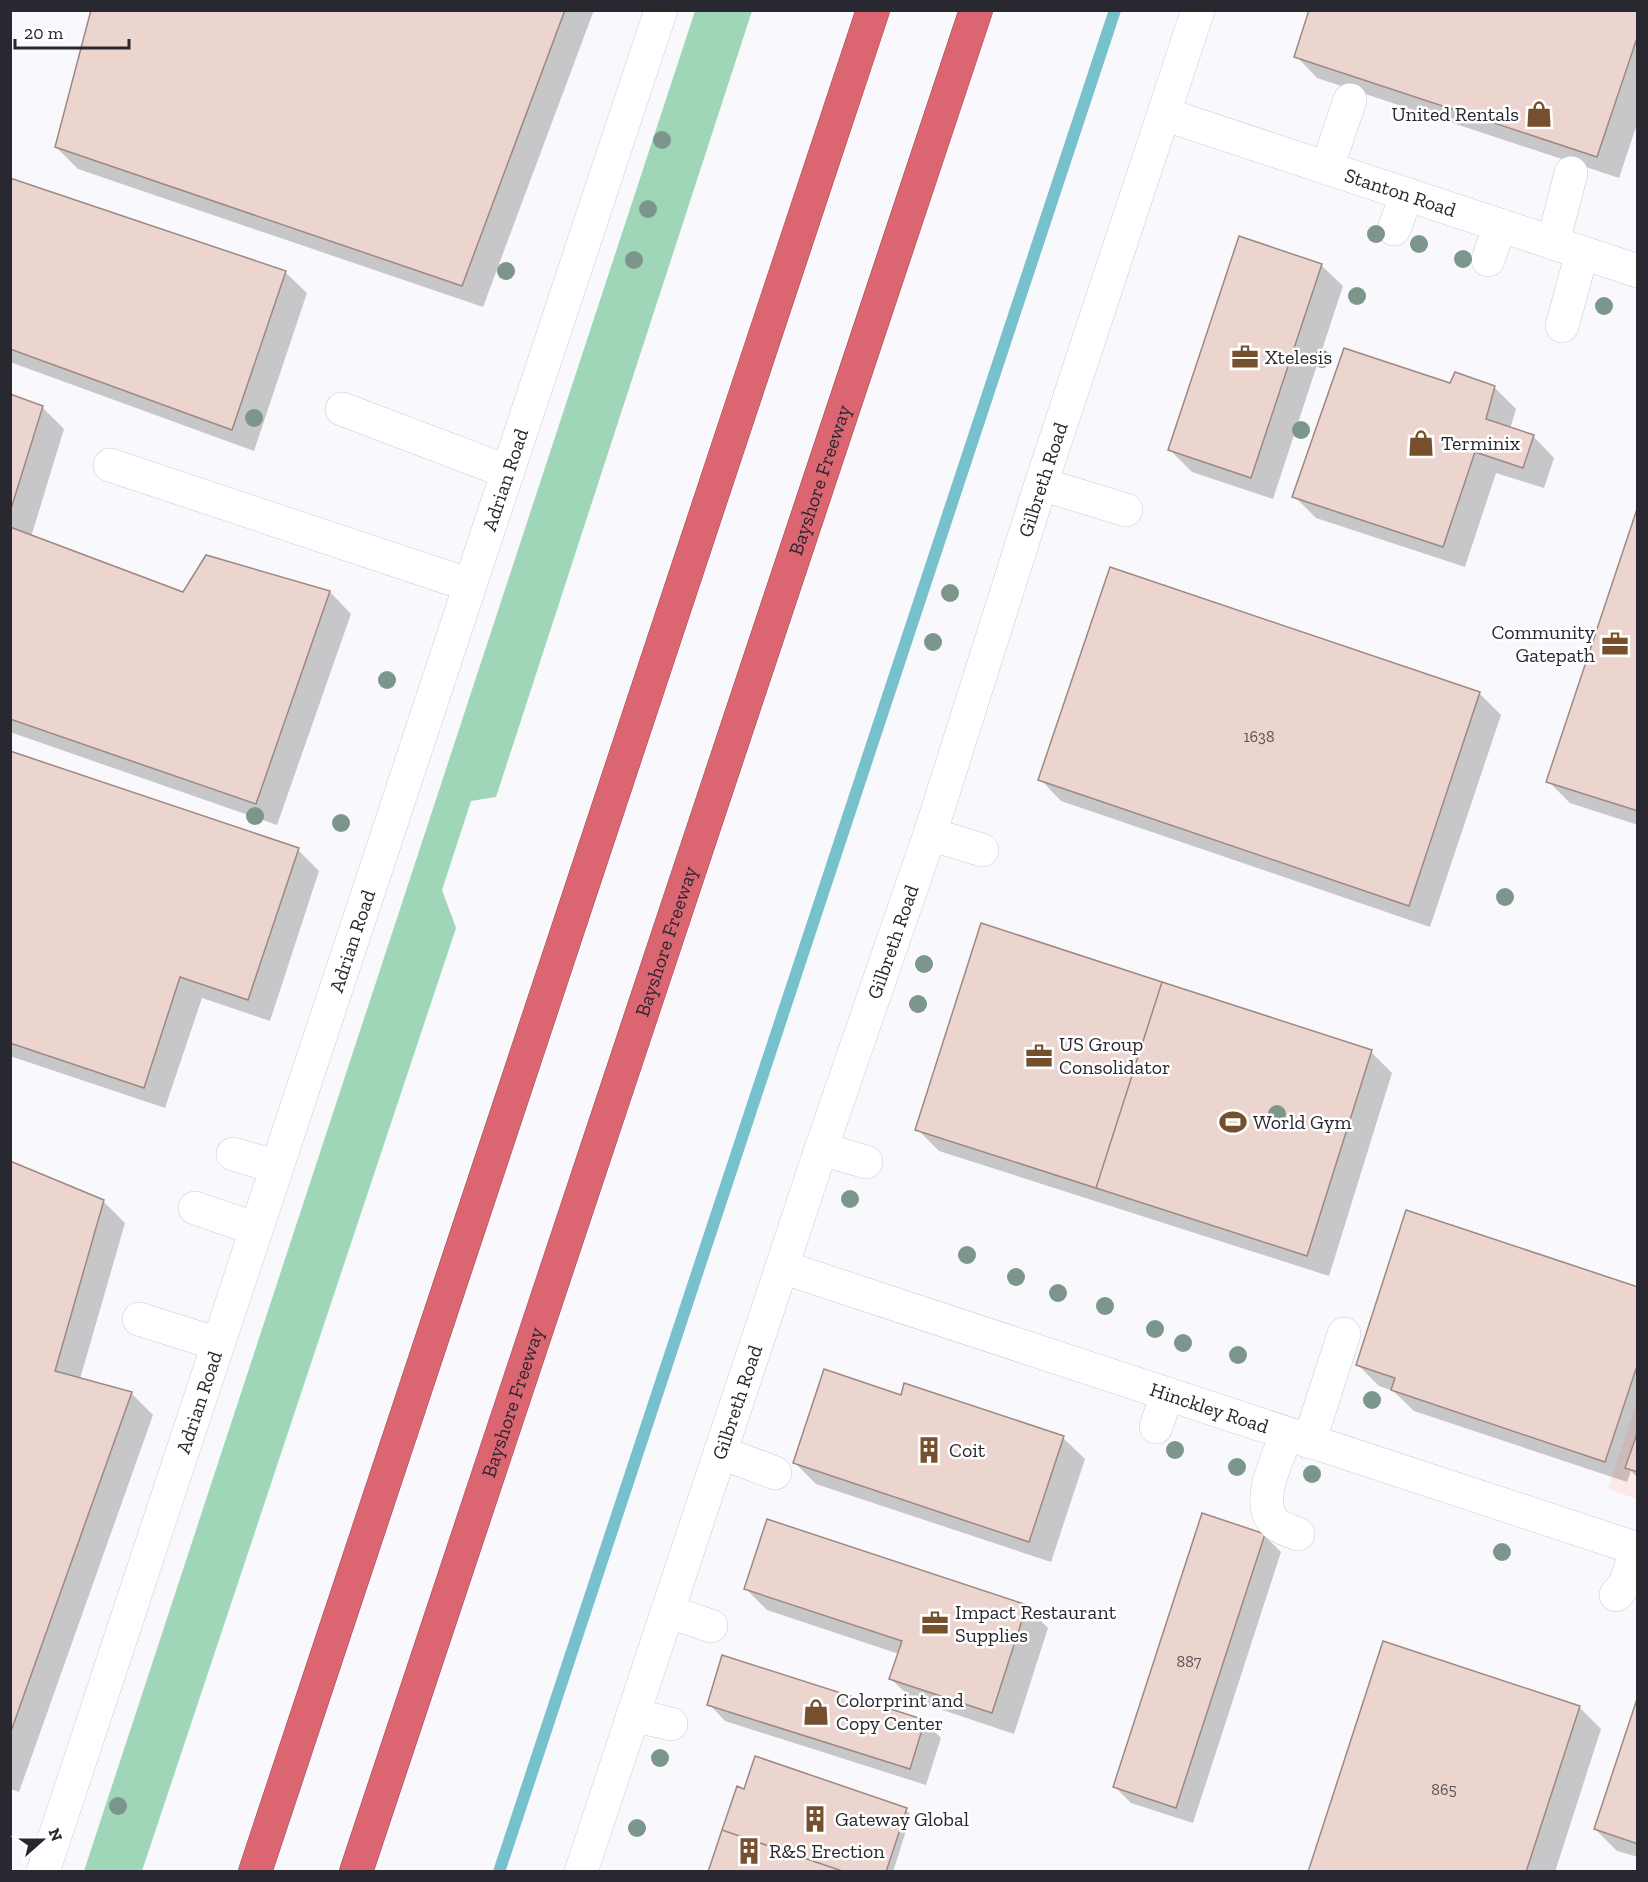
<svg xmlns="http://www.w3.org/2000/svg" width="1648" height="1882" font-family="'Zilla Slab',serif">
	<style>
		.education { fill: #ffe9e6 }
		.green { fill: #9fd6b8 }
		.shadow { fill: #0003 }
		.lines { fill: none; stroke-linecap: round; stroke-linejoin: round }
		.stream { stroke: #76c1cb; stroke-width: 12 }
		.building { fill: #edd5cf; stroke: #9e8882; stroke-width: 1.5 }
		.minor-casing { stroke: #ccc9dd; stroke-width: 34 }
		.highway-casing { stroke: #9d4f5a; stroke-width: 34 }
		.minor { stroke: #fff; stroke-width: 33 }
		.highway { stroke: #db6571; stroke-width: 33 }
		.tree { fill: #7c968c }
		.labels { text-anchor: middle; stroke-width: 5; stroke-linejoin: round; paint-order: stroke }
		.number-label { font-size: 16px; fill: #5a5257 }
		.poi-label { font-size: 20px; fill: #29272f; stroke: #fff; text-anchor: start }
		.street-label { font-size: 20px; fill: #29272f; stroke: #fff }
	</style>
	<rect width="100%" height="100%" fill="#f9f8fc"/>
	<!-- education -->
	<path class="education" d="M1637 1400V1499L1608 1489Z"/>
	<!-- green -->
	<path class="green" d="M695 11H752L496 797 471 801 442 890 456 928 142 1871H84Z"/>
	<!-- shadow -->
	<path class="shadow" d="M93 10H594L483 307 78 169 56 147Z
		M1638 10V121L1619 178 1317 78 1296 56Z
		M10 180 285 272 307 293 254 451 10 362Z
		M1321 265 1343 286 1273 499 1192 472 1170 450Z
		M1456 374 1495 388 1516 409 1510 429 1533 436 1554 458 1544 488 1496 473 1465 567 1316 518 1294 496 1451 385Z
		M10 396 42 407 64 429 31 537 184 594 330 592 351 614 277 825 10 732Z
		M1638 511V825L1570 803 1548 781Z
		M1110 569 1480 694 1501 715 1430 927 1061 801 1040 779Z
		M10 752 298 850 319 871 270 1021 202 998 165 1108 10 1056Z
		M1371 1052 1392 1073 1329 1276 939 1151 917 1129Z
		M10 1162 103 1201 125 1223 80 1379 131 1393 153 1415 19 1792 10 1789Z
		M1638 1289V1478L1631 1471 1627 1482 1414 1411 1393 1391 1379 1386 1357 1364Z
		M902 1397 1063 1438 1085 1459 1051 1562 816 1484 795 1463Z
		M768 1521 1027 1607 1048 1628 1014 1734 913 1700 891 1679 899 1654 767 1610 746 1589Z
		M1264 1535 1281 1552 1193 1823 1131 1803 1114 1786Z
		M1638 1701V1857L1617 1851 1595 1829Z
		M709 1704 925 1721 941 1738 926 1785 725 1721Z
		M1579 1707 1601 1729 1555 1872H1310Z
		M906 1810 911 1815 893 1872H710Z"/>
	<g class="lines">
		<!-- stream -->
		<path class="stream" d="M499 1872 1115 10"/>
	</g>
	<!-- building -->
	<path class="building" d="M91 10H565L462 286 55 147Z
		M1309 10H1638V35L1597 157 1294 57Z
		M10 178 286 271 232 430 10 349Z
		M1239 236 1322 264 1251 478 1168 450Z
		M1344 348 1450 383 1455 372 1495 386 1486 419 1534 435 1523 468 1475 452 1443 547 1292 497Z
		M10 394 43 406 10 512Z
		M1638 506V811L1546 782Z
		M10 527 183 592 206 555 330 591 256 804 10 719Z
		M1110 567 1480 692 1409 906 1038 780Z
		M10 751 299 848 248 1000 180 977 144 1088 10 1043Z
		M981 923 1162 982 1096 1188 915 1130Z
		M1162 982 1372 1050 1307 1256 1096 1188Z
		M10 1161 104 1200 55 1371 132 1392 10 1734Z
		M1406 1210 1638 1287V1363L1605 1462 1391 1390 1395 1378 1356 1365Z
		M824 1369 901 1395 904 1383 1064 1436 1029 1542 793 1463Z
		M1638 1431V1472L1625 1468Z
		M1202 1513 1265 1534 1176 1808 1113 1787Z
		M767 1519 1027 1605 992 1713 889 1679 902 1641 744 1589Z
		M1383 1641 1580 1706 1526 1872H1308Z
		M722 1655 925 1720 910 1769 707 1705Z
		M1638 1696V1844L1594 1829Z
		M755 1756 907 1808 886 1872H845L722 1830 737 1786 744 1789Z
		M722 1830 845 1872H708Z"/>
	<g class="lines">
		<defs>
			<g id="minor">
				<path id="s1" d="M1164 114 1638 271"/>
				<path d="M1327 168 1350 100"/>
				<path d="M1394 229 1407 194"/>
				<path d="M1553 243 1571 173"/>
				<path d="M1488 260 1500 225"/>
				<path d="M1562 326 1582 253"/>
				<path d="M342 409 508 472"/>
				<path d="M110 465 470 585"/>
				<path d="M1041 484 1126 510"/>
				<path d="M930 834 982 850"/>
				<path d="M821 1149 866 1162"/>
				<path d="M233 1154 277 1167"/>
				<path d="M195 1208 256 1229"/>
				<path id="s2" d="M782 1267 1638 1549"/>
				<path d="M139 1319 218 1344"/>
				<path d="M1156 1427 1167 1394"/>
				<path d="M1287 1434C1279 1456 1253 1504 1276 1524 1282 1529 1291 1531 1298 1534"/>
				<path d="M1309 1442 1344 1334"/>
				<path d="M720 1452 775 1473"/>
				<path d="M1616 1595 1625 1584 1637 1549"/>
				<path d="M667 1611 711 1626"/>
				<path d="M633 1715 671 1724"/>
				<path id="s3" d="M43 1872 661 10"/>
				<path id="s4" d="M581 1872 821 1149 930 834 1041 484 1198 10"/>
			</g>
			<g id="highway">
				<path d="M255 1872 873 10"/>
				<path id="s5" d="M356 1872 976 10"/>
			</g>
		</defs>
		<!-- minor casing -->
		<use href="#minor" class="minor-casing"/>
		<!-- highway casing -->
		<use href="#highway" class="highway-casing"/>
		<!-- minor -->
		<use href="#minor" class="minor"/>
		<!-- highway -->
		<use href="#highway" class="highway"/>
	</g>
	<!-- trees -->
	<g class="tree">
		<circle cx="662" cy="140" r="9"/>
		<circle cx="648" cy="209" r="9"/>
		<circle cx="1376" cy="234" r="9"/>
		<circle cx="1419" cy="244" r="9"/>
		<circle cx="1463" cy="259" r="9"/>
		<circle cx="634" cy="260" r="9"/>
		<circle cx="506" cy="271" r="9"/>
		<circle cx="1357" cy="296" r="9"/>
		<circle cx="1604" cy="306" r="9"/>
		<circle cx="1322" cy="359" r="9"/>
		<circle cx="254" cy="418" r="9"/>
		<circle cx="1301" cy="430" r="9"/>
		<circle cx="950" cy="593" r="9"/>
		<circle cx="933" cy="642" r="9"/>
		<circle cx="387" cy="680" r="9"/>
		<circle cx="255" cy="816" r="9"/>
		<circle cx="341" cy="823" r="9"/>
		<circle cx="1505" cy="897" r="9"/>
		<circle cx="924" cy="964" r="9"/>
		<circle cx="918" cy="1004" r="9"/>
		<circle cx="1277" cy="1114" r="9"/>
		<circle cx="850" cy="1199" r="9"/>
		<circle cx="967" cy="1255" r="9"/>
		<circle cx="1016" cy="1277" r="9"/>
		<circle cx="1058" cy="1293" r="9"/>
		<circle cx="1105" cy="1306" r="9"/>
		<circle cx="1155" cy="1329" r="9"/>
		<circle cx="1183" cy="1343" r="9"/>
		<circle cx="1238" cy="1355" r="9"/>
		<circle cx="1372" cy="1400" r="9"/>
		<circle cx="1175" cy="1450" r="9"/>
		<circle cx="1237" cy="1467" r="9"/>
		<circle cx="1312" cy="1474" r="9"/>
		<circle cx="1502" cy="1552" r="9"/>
		<circle cx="660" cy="1758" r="9"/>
		<circle cx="118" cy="1806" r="9"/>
		<circle cx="637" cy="1828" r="9"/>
	</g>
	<!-- icons -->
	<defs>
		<symbol id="shop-bare" viewBox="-9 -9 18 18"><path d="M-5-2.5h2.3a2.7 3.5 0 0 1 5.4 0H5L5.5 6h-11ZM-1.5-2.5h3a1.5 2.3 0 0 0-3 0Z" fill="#76502c" stroke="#fff" stroke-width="2.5" paint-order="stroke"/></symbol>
		<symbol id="office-bare" viewBox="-9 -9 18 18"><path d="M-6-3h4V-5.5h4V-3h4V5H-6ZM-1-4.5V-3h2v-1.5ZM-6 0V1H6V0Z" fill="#76502c" stroke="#fff" stroke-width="2.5" paint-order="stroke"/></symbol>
		<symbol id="stadium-bare" viewBox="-9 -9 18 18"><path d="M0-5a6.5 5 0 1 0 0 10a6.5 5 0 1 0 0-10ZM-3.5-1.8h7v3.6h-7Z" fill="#76502c" stroke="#fff" stroke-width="2.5" paint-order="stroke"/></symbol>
		<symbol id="building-bare" viewBox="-9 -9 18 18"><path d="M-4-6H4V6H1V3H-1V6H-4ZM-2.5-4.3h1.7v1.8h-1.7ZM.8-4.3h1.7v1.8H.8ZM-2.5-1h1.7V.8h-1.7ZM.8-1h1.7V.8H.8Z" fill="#76502c" stroke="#fff" stroke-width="2.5" paint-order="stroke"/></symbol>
	</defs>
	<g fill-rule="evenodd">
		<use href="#shop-bare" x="1520" y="95" width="38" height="38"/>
		<use href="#office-bare" x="1226" y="338" width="38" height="38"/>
		<use href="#shop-bare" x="1402" y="424" width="38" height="38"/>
		<use href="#office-bare" x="1596" y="625" width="38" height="38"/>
		<use href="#office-bare" x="1020" y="1037" width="38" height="38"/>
		<use href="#stadium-bare" x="1214" y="1103" width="38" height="38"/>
		<use href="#building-bare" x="910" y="1431" width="38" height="38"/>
		<use href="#office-bare" x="916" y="1604" width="38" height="38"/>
		<use href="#shop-bare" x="797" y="1693" width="38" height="38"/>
		<use href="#building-bare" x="796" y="1800" width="38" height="38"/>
		<use href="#building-bare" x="730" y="1832" width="38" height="38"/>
	</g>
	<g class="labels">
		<!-- number labels -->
		<g class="number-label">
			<text x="1259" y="742">1638</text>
			<text x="1189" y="1667">887</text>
			<text x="1444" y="1795">865</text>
		</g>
		<!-- poi labels -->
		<g class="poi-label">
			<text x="1519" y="121" text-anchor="end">United Rentals</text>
			<text x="1265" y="364">Xtelesis</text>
			<text x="1441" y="450">Terminix</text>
			<text x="1595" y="639" text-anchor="end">Community<tspan x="1595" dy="23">Gatepath</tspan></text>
			<text x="1059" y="1051">US Group<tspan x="1059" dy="23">Consolidator</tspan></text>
			<text x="1253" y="1129">World Gym</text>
			<text x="949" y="1457">Coit</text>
			<text x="955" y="1619">Impact Restaurant<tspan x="955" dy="23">Supplies</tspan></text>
			<text x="836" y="1707">Colorprint and<tspan x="836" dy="23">Copy Center</tspan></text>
			<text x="835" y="1826">Gateway Global</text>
			<text x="769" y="1858">R&amp;S Erection</text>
		</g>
		<!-- street labels -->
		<g class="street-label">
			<text dy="7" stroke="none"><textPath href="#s1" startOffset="249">Stanton Road</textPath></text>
			<text dy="7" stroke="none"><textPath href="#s3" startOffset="1467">Adrian Road</textPath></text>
			<text dy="7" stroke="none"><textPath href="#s5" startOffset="1467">Bayshore Freeway</textPath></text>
			<text dy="7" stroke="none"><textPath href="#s4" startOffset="1467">Gilbreth Road</textPath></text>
			<text dy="7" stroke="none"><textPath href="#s3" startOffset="981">Adrian Road</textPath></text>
			<text dy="7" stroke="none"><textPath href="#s5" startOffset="981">Bayshore Freeway</textPath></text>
			<text dy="7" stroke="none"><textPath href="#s4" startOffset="981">Gilbreth Road</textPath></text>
			<text dy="7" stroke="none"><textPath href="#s3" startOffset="495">Adrian Road</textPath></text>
			<text dy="7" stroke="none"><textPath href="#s5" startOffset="495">Bayshore Freeway</textPath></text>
			<text dy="7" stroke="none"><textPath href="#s4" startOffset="495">Gilbreth Road</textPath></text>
			<text dy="7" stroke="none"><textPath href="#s2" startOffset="450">Hinckley Road</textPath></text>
		</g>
	</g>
	<!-- border -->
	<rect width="1648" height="1882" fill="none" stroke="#29272f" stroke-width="24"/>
	<!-- north arrow -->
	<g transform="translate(42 1840) rotate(69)" stroke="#ffffff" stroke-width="4.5" paint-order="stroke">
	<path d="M0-4.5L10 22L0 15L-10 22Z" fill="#29272f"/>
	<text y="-9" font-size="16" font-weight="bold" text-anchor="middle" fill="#29272f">N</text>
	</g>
	<!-- scale -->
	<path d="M15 39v9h114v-9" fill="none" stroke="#29272f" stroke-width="3"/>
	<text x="24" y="39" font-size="18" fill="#29272f" stroke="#ffffff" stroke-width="4.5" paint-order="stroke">20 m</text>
</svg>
